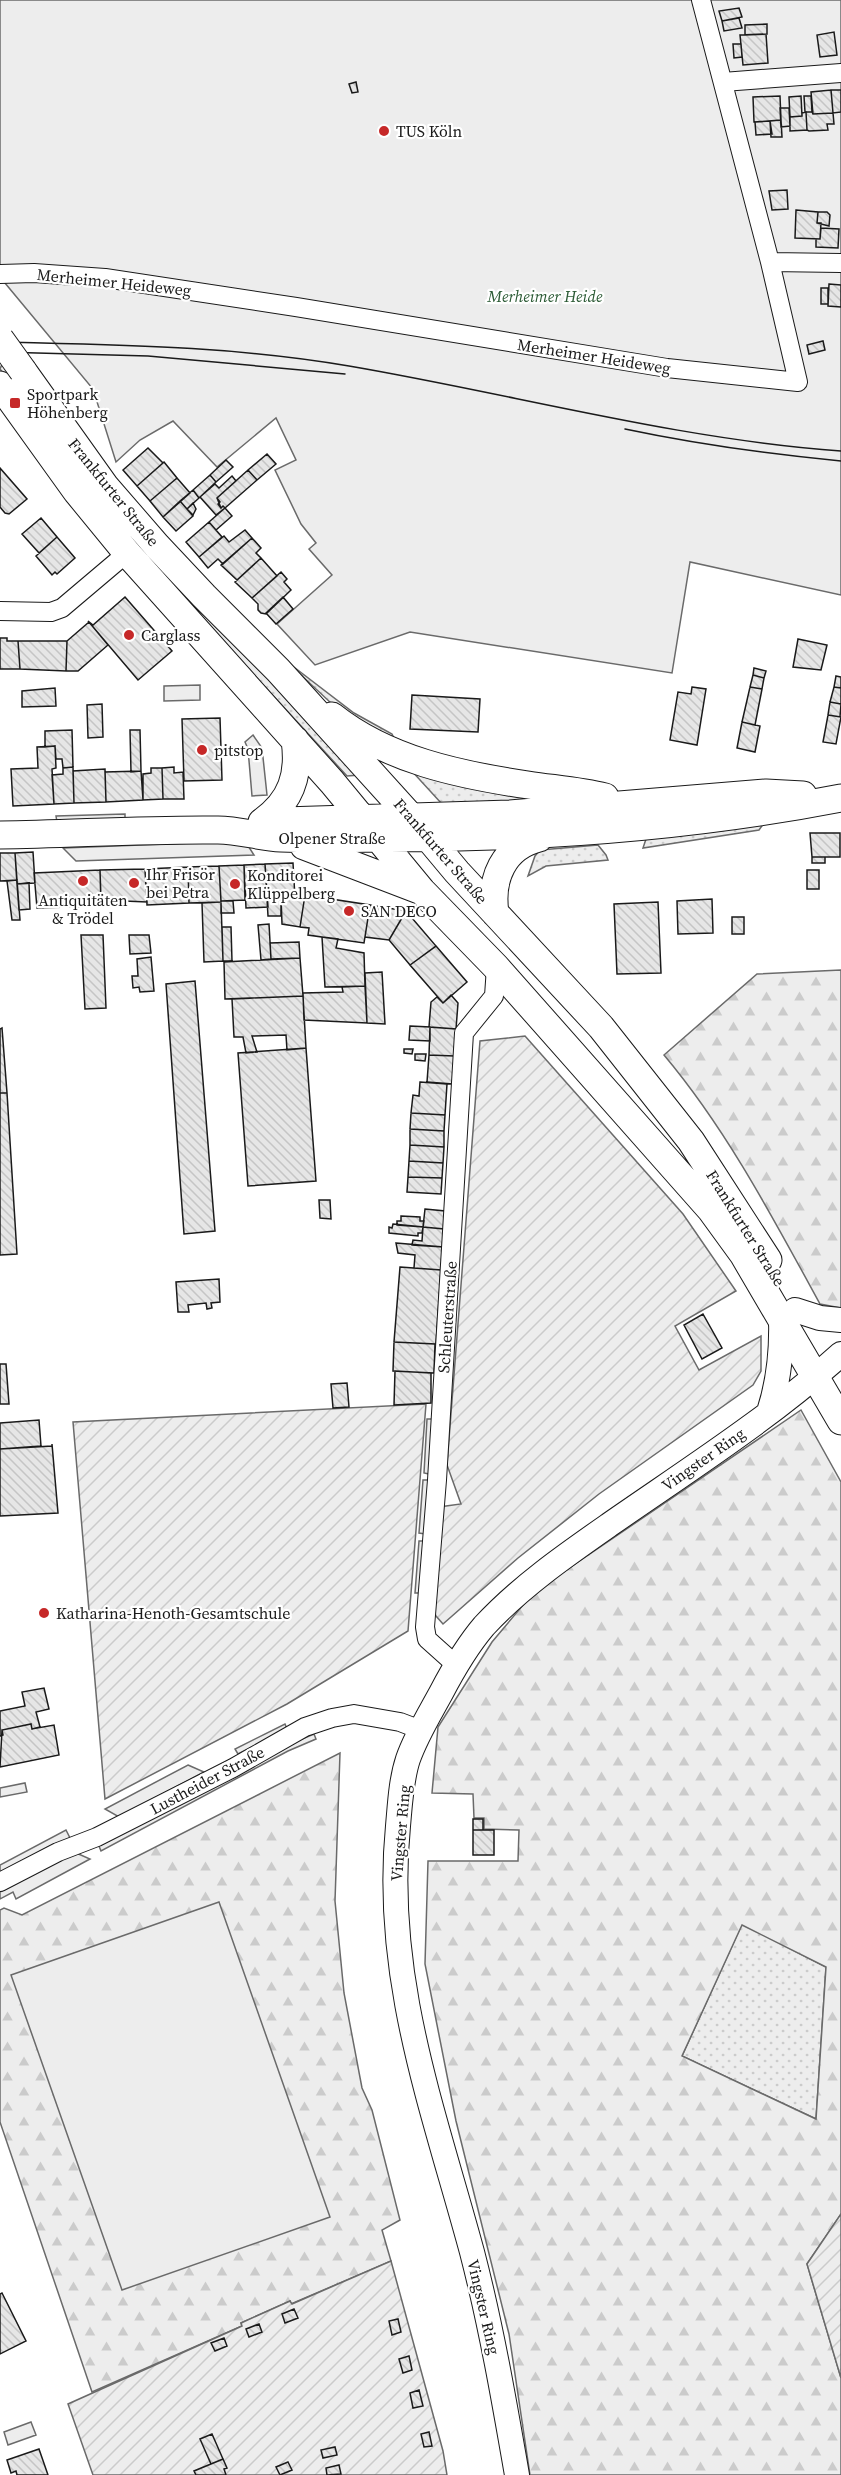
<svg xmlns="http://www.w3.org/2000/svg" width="841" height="2475" font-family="'Source Serif 4',serif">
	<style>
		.grass { fill: url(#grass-dots); stroke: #6a6a6a; stroke-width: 1.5 }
		.forest { fill: url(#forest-firs); stroke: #6a6a6a; stroke-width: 1.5; fill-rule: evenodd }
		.built { fill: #ededed; stroke: #6a6a6a; stroke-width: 1.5 }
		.garden { fill: url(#garden-furrows); stroke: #6a6a6a; stroke-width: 1.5 }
		.building { fill: url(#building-back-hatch); stroke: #1a1a1a; stroke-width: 1.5 }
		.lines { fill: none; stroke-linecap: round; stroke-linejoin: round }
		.minor-casing { stroke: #1a1a1a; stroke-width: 20 }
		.secondary-casing { stroke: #1a1a1a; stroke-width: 26 }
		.primary-casing { stroke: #1a1a1a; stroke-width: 29 }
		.minor { stroke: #fff; stroke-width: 18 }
		.secondary { stroke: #fff; stroke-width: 24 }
		.primary { stroke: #fff; stroke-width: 27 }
		.tram { stroke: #1a1a1a; stroke-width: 1.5 }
		.primary-bridge-casing { stroke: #1a1a1a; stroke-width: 29; stroke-linecap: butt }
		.primary-bridge { stroke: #fff; stroke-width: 27 }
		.poi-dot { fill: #c62828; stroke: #fff; stroke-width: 2 }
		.labels { text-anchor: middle; stroke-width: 4.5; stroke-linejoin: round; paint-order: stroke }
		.poi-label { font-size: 16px; fill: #1a1a1a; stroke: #fff; text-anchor: start }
		.street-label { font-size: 16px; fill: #1a1a1a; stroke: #fff }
		.park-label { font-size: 16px; font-style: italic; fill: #2b5a34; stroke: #fff }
	</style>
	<defs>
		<pattern id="grass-dots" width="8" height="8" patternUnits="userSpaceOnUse" patternTransform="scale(1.5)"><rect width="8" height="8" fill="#ededed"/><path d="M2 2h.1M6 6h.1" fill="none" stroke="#cbcbcb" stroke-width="1.8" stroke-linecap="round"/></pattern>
		<pattern id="forest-firs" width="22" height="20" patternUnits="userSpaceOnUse" patternTransform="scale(1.5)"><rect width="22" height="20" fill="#ededed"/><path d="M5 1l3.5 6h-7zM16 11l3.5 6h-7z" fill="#cbcbcb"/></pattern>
		<pattern id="garden-furrows" width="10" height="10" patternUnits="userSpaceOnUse" patternTransform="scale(1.5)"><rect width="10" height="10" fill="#ededed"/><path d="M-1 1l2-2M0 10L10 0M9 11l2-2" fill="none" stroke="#cbcbcb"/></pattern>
		<pattern id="building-back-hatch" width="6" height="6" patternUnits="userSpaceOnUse" patternTransform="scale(1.5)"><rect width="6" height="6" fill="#e6e6e6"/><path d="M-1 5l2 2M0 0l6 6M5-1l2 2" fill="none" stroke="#c5c5c5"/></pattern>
	</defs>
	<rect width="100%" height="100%" fill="#fff"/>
	<!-- grass -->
	<path class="grass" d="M3 362 359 775 347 776 131 541 0 369Z
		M286 661 354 713 392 734 396 742 332 704Z
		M409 768 566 800 442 804Z
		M764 823 759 830 643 848 648 833Z
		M598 845 606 855 608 860 546 866 528 876 535 856 540 850Z
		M742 1924 826 1967 816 2119 682 2056Z"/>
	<!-- forest -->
	<path class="forest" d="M841 970V1308L820 1304C773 1218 727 1130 664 1055L757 974Z
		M801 1410 841 1482V2214L807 2264 841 2378V2475H530L509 2334 456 2121 425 1964 428 1861H518L519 1830 484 1829V1818H474L473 1794 432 1793 438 1727 492 1642 534 1592ZM742 1925 826 1967 816 2119 682 2056Z
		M340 1753 335 1901 344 1993 362 2088 372 2110 400 2220 382 2230 391 2261 291 2304 290 2301 241 2323 242 2326 92 2392 0 2122V1910L4 1908 22 1915Z"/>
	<!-- built -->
	<path class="built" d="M0 0H841V595L690 562 672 673 410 632 315 665 277 624 332 575 309 549 316 543 301 524 275 470 296 460 276 418 217 467 173 421 140 440 116 462 93 389 0 277Z
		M200 685V700L164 701V686Z
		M253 735 262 748 267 795 252 796 248 749 245 742Z
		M125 814V819L57 822 56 816Z
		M245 841 254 855 76 861 63 848Z
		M427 1419H433L429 1474 424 1473Z
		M423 1480H429L425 1534 419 1533Z
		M419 1541H424L421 1593H415Z
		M285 1724 287 1729 238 1754 235 1749Z
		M314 1734 316 1739 288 1751 101 1851 99 1846 285 1746Z
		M188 1765 204 1772 119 1817 105 1809Z
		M25 1783 27 1792 0 1797V1788Z
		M66 1830 70 1838 0 1875V1865Z
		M74 1852 90 1859 16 1899 13 1892 0 1899V1892Z
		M219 1902 330 2217 122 2290 11 1975Z
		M31 2422 36 2435 8 2445 4 2432Z"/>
	<!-- garden -->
	<path class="garden" d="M525 1036 683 1214 736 1291 675 1326 699 1370 761 1336V1371L753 1385 599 1494 518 1558 443 1624 436 1616 432 1607 439 1507 461 1504 447 1465 480 1041Z
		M426 1404 408 1631 287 1704 105 1799 73 1422Z
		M841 2214V2378L807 2264Z
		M391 2261 443 2451 447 2475H93L68 2404 242 2326 241 2323 290 2301 292 2304Z"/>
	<!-- building -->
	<path class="building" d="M739 8 742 17 722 21 719 11Z
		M739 18 742 28 724 31 722 21Z
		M767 24V34L745 35V25Z
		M834 32 837 55 820 57 817 35Z
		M766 34 768 63 743 65 740 35Z
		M733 44H741L742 57 734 58Z
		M356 82 358 92 352 93 349 84Z
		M831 90H841V112L833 113Z
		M831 90 833 113 813 114 811 92Z
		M780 96 781 120 754 122 753 97Z
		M801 96 802 116 790 117 789 97Z
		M804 96H811L812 112H805Z
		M780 108H789L790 126 781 127Z
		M806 112H812L813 114 833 113 834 124H827L828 130 809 131 807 130Z
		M806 112 807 130 790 131V117L802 116V113Z
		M781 120 782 137H771L770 121Z
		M770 121 772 134 756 135 755 122Z
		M787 190 788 209 772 210 769 191Z
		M796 210 818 212 817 223H821L820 239 795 238Z
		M818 212H827L830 215 829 226 817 223Z
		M821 228 839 229 838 248 816 247V239H820Z
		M829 284 841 285V307L828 306Z
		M821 288H828V304H821Z
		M823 341 825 350 809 354 807 345Z
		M148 448 163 463 137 486 123 470Z
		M267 454 276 464 257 480 248 470Z
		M226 460 233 467 216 482 210 475Z
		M164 462 177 478 150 501 137 486Z
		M0 468 27 499 9 514 5 513 0 507Z
		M248 470 257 480 225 508 223 506 221 508 217 498Z
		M210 475 216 482 199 498 193 490Z
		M232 476 236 481 217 498 220 502 218 504 221 508 223 506 225 508 216 515 200 497 215 484 219 488Z
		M177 478 190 493 163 517 150 501Z
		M193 490 199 498 187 509 180 501Z
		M180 501 193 516 176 531 163 517Z
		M193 503 196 509 193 515 187 509Z
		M225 508 232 516 216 530 209 522Z
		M41 518 57 537 39 553 22 534Z
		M209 522 222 537 199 557 186 542Z
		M245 530 252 538 223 564 218 559 208 568 199 557 224 536 229 542Z
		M57 537 75 558 57 574 55 572 52 575 36 556Z
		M252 538 261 548 256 553 261 558 237 580 221 565Z
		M261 558 277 576 252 598 235 582Z
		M281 572 287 579 284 582 291 590 266 614 261 613 258 610V604L252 598Z
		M125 597 172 651 138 680 88 621 93 625Z
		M283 597 293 609 276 624 266 613Z
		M89 622 108 645 78 671H66L67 641Z
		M0 638H7V641H18L20 669H0Z
		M798 639 827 645 821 670 793 667Z
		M18 641H67L66 671 20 669Z
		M754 668 766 671 764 678 753 675Z
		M753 675 764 678 762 689 750 687Z
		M836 676 841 677V688L834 687Z
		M692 687 706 689 697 745 670 740 678 692 691 694Z
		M750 687 762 689 755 725 742 722Z
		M834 687 841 688V704L830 702Z
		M55 688 56 706 22 707V691Z
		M412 695 480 699 478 732 410 729Z
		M830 702 841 704 840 717 828 715Z
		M102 704 103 737 88 738 87 705Z
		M828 715 841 717 836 744 823 742Z
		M220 718 222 780 184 781 182 719Z
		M742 722 760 726 755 752 737 748Z
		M72 730 73 767 63 768 62 759H56L55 746 45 747V731Z
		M130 730H140L141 771 131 772Z
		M55 746 56 768 52 769 54 804 13 806 11 769 38 768 37 747Z
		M73 767 74 803 54 804 52 775 63 774V768Z
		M174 767V773L183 772 184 799H163L162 768Z
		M151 768H162L163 799 143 800V774L151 773Z
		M105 769 106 802 74 803 73 771Z
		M141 771 143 800 106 802 105 772Z
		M810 833H840V857H812Z
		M33 852 35 883 17 884 15 853Z
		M0 853H15L17 880 0 881Z
		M812 857H825V863H812Z
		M293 863 295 898 267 899 265 864Z
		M265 864 268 907 246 908 244 865Z
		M244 865 245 900 221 901 219 866Z
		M219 866 221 902 189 903 188 867Z
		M188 867 189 903 147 905 145 869Z
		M145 869 147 902 101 900 100 870Z
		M100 870 101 906 37 908 34 873Z
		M807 870H819V889H807Z
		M17 880 20 920H12L7 881Z
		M29 883 30 909 19 910 17 884Z
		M295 894 305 895 300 927 282 924 281 897 295 898Z
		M305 895 370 905 364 943 308 935 309 928 300 927Z
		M281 897V916H268L267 899Z
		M712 899 713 933 678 934 677 901Z
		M221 901H233L234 913H221Z
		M221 902 223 961 204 962 202 903Z
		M658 902 661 973 617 974 614 904Z
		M370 905 406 911 389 940 365 937Z
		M406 911 436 946 410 965 389 940Z
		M732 917H744V934H732Z
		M269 924 271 959 261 960 258 925Z
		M222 927H231L232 961H223Z
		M81 935H103L106 1008 85 1009Z
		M129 935H149L151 953 130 954Z
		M322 937 338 939 336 948 364 953 365 986 325 987Z
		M299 942 300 958 271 959 270 943Z
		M436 946 467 982 443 1003 410 965Z
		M151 957 154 991 140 992 139 987 133 988 132 976H138L137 959Z
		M300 958 303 996 225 999 224 962Z
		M382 972 385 1024 367 1023 365 973Z
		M195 981 215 1231 184 1234 166 984Z
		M365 986 367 1023 304 1020 303 993 343 992 342 987Z
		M451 995 458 1003 456 1029 429 1027 431 1002 437 997 443 1003Z
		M303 996 306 1048 287 1050 286 1035 252 1036 257 1052 246 1053 243 1037H234L232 999Z
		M410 1026 430 1027V1041L409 1040Z
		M430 1027 456 1029 454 1056 429 1055Z
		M2 1028 7 1093H0V1029Z
		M306 1048 316 1181 248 1186 238 1053Z
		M404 1049H413L412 1054 404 1053Z
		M415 1054H426L425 1061 415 1060Z
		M429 1055 454 1056 453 1084 427 1082Z
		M420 1082 447 1084 445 1115 411 1113 413 1095 419 1096Z
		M0 1093H7L17 1254 0 1255Z
		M411 1113 445 1115 444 1131 410 1129Z
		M410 1129 444 1131V1147L410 1145Z
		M410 1145 444 1147 443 1163 409 1161Z
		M409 1161 443 1163 442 1178 408 1177Z
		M408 1177 442 1178 441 1194 407 1192Z
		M319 1200H330L331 1219 320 1218Z
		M425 1209 445 1211 444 1229 423 1227Z
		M401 1216 420 1217V1221H424L423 1227 397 1225V1221H401Z
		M393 1224 423 1227 422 1233H418V1236L389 1233V1227L392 1228Z
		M423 1227 444 1229 443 1247 412 1245 413 1240 422 1241Z
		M396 1243 443 1247 441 1270 414 1268 415 1255 398 1253Z
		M400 1267 441 1270 436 1344 394 1342Z
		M219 1279 220 1302 211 1303 212 1308 207 1309 206 1303 188 1305 189 1312H178L176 1282Z
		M703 1314 722 1348 702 1359 684 1325Z
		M394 1342 435 1344 434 1373 393 1371Z
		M0 1364H6L9 1404H0Z
		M395 1371 431 1373V1403L394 1405Z
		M347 1383 349 1407 333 1408 331 1384Z
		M39 1420 41 1446 0 1449V1423Z
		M52 1444 58 1513 0 1516V1449L52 1446Z
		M44 1688 49 1709 36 1712 40 1727 32 1729 31 1724 2 1730 3 1735 0 1736V1711L25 1706 22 1692Z
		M31 1724 32 1729 54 1725 59 1755 0 1767 2 1730Z
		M473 1819H483V1830H473Z
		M473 1830H494V1855H473Z
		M2 2293 26 2341 0 2354V2294Z
		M294 2309 298 2318 285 2323 282 2314Z
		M398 2319 401 2332 392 2335 389 2321Z
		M259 2324 262 2332 249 2337 246 2329Z
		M224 2338 227 2346 215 2351 211 2343Z
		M409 2356 412 2370 403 2373 399 2359Z
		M419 2390 423 2406 413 2408 410 2393Z
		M429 2432 432 2446 424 2447 421 2434Z
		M212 2434 223 2459 211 2464 200 2439Z
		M335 2447 337 2455 323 2458 321 2450Z
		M39 2449 48 2475H17L16 2471 11 2473 7 2460Z
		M223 2459 227 2468 224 2469 226 2475H196L194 2471Z
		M288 2462 292 2470 280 2475 276 2467Z
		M339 2465 341 2474 327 2475 326 2468Z"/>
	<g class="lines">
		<defs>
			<path id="minor" d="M723 82 841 73
				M770 262 841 263
				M0 274 34 273 105 278 296 307 667 368 798 382 770 262 701 0
				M0 611 51 612 62 608 127 553
				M456 1665 427 1639 425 1627 437 1480 464 1033 494 996 496 967
				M0 1882 58 1852 97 1837 233 1768 305 1727 332 1718 354 1714 400 1722 421 1730"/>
			<path id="secondary" d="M795 1310 820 1318 841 1320
				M769 1412C779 1381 782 1352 781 1319
				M517 2475C504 2400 491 2325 472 2252 433 2108 383 1977 398 1826 400 1804 401 1780 408 1759 416 1736 429 1715 441 1693 453 1670 467 1646 484 1626 520 1587 566 1555 609 1525 688 1470 770 1418 841 1354"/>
			<path id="primary" d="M23 371 105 486 157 546 204 596 278 670 411 817 457 872 601 1027 691 1141 768 1260
				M0 385 77 492 127 553 332 782 422 891 496 967 711 1210 743 1254 841 1421
				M332 716C387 760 460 775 528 785 554 789 580 791 605 797
				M284 821 510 814 766 793 803 795
				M262 822C292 801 300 774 295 740
				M0 835C73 834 145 829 218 830 239 830 260 837 281 838 317 840 354 838 390 838 541 838 692 827 841 798
				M304 846 419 890
				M495 913C490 879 503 847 539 838"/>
		</defs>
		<!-- minor casing -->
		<use href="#minor" class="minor-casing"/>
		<!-- secondary casing -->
		<use href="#secondary" class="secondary-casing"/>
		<!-- primary casing -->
		<use href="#primary" class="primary-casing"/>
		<!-- minor -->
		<use href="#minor" class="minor"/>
		<!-- secondary -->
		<use href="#secondary" class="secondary"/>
		<!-- primary -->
		<use href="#primary" class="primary"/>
		<!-- tram -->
		<path class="tram" d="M0 342C116 345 234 346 349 366 513 394 675 439 841 451
			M0 352 148 356 345 374
			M625 429C696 444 768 454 841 461"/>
		<defs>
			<path id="primary-bridge" d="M0 339 23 371"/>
		</defs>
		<!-- primary-bridge casing -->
		<use href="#primary-bridge" class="primary-bridge-casing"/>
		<!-- primary-bridge -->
		<use href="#primary-bridge" class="primary-bridge"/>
	</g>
	<!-- markers -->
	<g class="poi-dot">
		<circle cx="384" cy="131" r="6"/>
		<rect x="9" y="397" width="12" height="12" rx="3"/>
		<circle cx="129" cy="635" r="6"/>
		<circle cx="202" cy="750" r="6"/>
		<circle cx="83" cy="881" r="6"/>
		<circle cx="134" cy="883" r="6"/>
		<circle cx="235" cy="884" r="6"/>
		<circle cx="349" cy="911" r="6"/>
		<circle cx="44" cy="1613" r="6"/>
	</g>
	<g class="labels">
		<!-- poi labels -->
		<g class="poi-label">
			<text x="396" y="137">TUS Köln</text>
			<text x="27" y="400">Sportpark<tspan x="27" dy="18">Höhenberg</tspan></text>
			<text x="141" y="641">Carglass</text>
			<text x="214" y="756">pitstop</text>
			<text x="146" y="880">Ihr Frisör<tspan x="146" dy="18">bei Petra</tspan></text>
			<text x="247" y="881">Konditorei<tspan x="247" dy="18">Klüppelberg</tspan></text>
			<text x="83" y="906" text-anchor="middle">Antiquitäten<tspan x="83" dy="18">&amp; Trödel</tspan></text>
			<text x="361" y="917">SAN DECO</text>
			<text x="56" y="1619">Katharina-Henoth-Gesamtschule</text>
		</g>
		<!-- street labels -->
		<g class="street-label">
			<text transform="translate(114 282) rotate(6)" y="6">Merheimer Heideweg</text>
			<text transform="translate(594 356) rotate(9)" y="6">Merheimer Heideweg</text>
			<text transform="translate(114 492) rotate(51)" y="6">Frankfurter Straße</text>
			<text x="332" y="844">Olpener Straße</text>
			<text transform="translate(441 851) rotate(49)" y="6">Frankfurter Straße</text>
			<text transform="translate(746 1228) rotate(58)" y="6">Frankfurter Straße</text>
			<text transform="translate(447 1317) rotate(-86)" y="6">Schleuterstraße</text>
			<text transform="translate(703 1459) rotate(-35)" y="6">Vingster Ring</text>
			<text transform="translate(207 1780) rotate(-28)" y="6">Lustheider Straße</text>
			<text transform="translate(400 1833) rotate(-85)" y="6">Vingster Ring</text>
			<text transform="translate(484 2307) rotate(77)" y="6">Vingster Ring</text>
		</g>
		<!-- park labels -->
		<g class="park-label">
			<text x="545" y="302">Merheimer Heide</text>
		</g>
	</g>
</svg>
